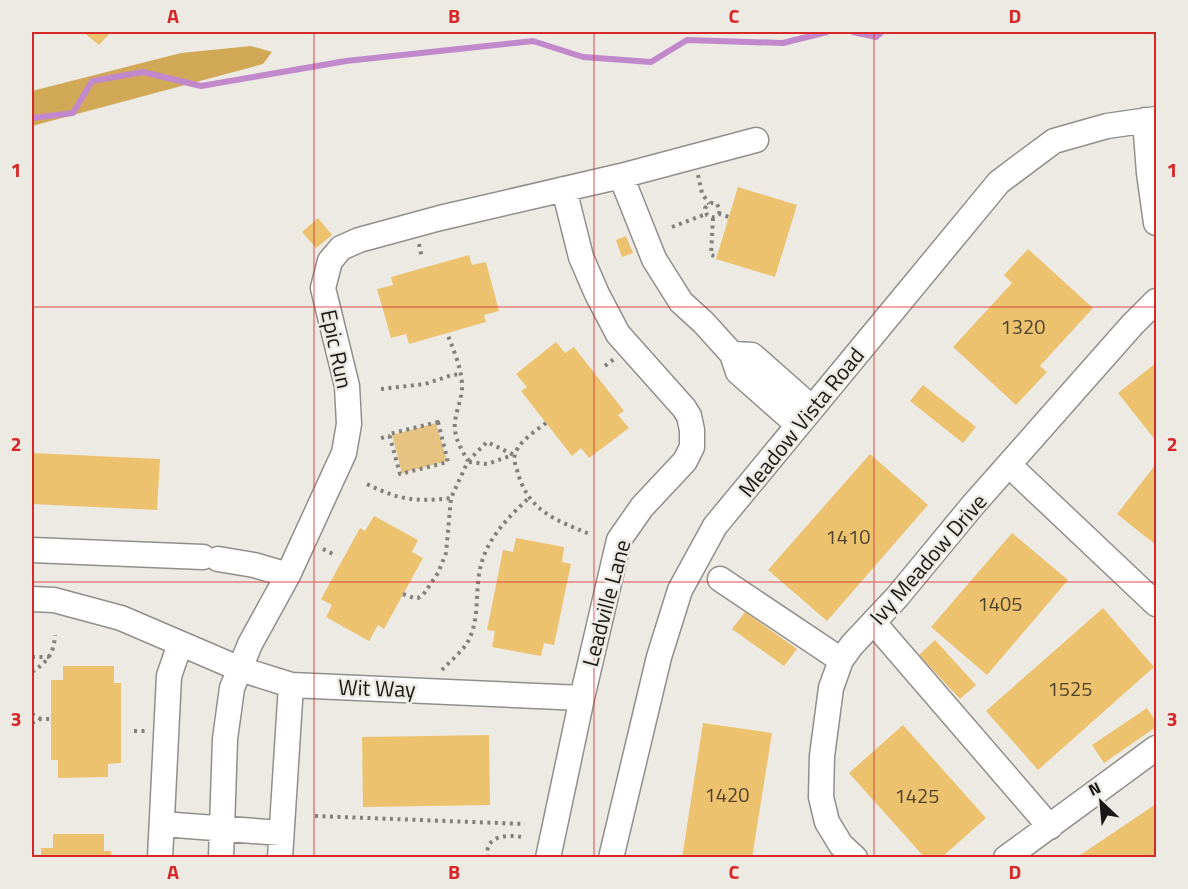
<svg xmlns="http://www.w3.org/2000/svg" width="1188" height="889" font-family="'Titillium Web',sans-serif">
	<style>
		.green { fill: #e6c381 }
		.forest { fill: #d1a855 }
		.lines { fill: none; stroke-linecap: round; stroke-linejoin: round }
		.stream { stroke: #c189cb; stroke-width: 6 }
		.building { fill: #ecc26f }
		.minor-casing { stroke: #918f8a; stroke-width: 27 }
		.path { stroke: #82807c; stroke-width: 4; stroke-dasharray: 3 4.5; stroke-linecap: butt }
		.minor { stroke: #fff; stroke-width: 24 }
		.grid { fill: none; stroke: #d62828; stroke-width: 1.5; stroke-opacity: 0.55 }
		.labels { text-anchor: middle; stroke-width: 5; stroke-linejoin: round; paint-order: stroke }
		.number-label { font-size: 20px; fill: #4e422c }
		.street-label { font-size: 22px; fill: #191816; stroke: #edeae4 }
		.neatline { fill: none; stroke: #d62828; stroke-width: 2 }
		.grid-label { font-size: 20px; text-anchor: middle; font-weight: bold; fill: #d62828 }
	</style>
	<rect width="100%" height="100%" fill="#edeae4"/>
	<!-- green -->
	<path class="green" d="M436 423 447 461 402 473 392 435Z"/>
	<!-- forest -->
	<path class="forest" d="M251 46 272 52 263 64 32 126V91L181 53Z"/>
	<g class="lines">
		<!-- stream -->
		<path class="stream" d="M853 32 876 37 882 32
			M32 118 73 113 92 81 143 72 201 86 346 61 533 41 583 57 651 62 687 40 783 43 827 32"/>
	</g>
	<!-- building -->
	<path class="building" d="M83 32H111L99 45Z
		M738 187 797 205 775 277 716 259Z
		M318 218 332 235 316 248 302 232Z
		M626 236 633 253 622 257 616 240Z
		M1028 249 1093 308 1040 366 1047 372 1016 405 953 347 1012 283 1004 275Z
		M469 255 472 265 486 262 499 311 484 315 486 322 409 344 406 334 391 338 377 289 393 285 391 277Z
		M556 342 565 353 574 347 624 411 618 415 629 428 589 458 581 448 572 456 521 391 527 387 516 374Z
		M1156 363V441L1118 393Z
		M923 385 976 427 963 443 910 401Z
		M32 453 160 459 157 510 32 504Z
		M870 454 928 505 827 621 768 570Z
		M1156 464V545L1117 514Z
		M374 516 418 540 412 552 423 558 384 629 378 625 369 641 326 617 332 605 321 599 360 528 365 531Z
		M1012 533 1068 580 987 675 931 627Z
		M516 538 564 547 562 562 571 564 554 645 544 643 541 656 492 647 495 631 487 630 503 550 513 552Z
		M1103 608 1154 667 1038 770 986 711Z
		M745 612 797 649 784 666 732 629Z
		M935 640 976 685 960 699 919 655Z
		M63 666H114V683H121V763L108 764V777L58 778V760H51V680H63Z
		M1147 708 1156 722V727L1104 763 1092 745Z
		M703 723 772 733 752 858H682Z
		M903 725 986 818 941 858H925L849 773Z
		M489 735 490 805 363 807 362 737Z
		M1156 804V858H1076Z
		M53 834H104V851H111V858H41V848H53Z"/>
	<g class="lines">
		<defs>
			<path id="minor" d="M1145 120 1149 173 1156 223
				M621 176 654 259 681 302 704 323 732 354 738 372 798 425
				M732 354 752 355 812 408
				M1009 465 1156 604
				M32 550 203 557
				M218 559 254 565 288 575
				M720 579 841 660
				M32 599 54 600 121 618 240 669 291 685 582 698
				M874 623 1050 827
				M162 824 281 833
				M160 858 169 676 180 644
				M221 858 225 739 232 688 250 644 288 575 344 453 349 424 347 386 323 288 330 261 341 248 359 240 440 218 621 176 756 140
				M280 858 291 685
				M548 858 582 698 619 540 642 507 685 461 692 447V430L689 416 684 408 618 334 597 294 581 257 564 189
				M611 858 659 657 680 590 715 526 999 182 1054 141 1107 126 1156 119
				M855 858 841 845 827 822 821 797 822 756 831 688 841 660 852 645 897 597 973 505 1132 325 1156 301
				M1006 858 1156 748"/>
		</defs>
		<!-- minor casing -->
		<use href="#minor" class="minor-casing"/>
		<!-- path -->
		<path class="path" d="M698 175 702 193 709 204
			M719 214 720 209 716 203H711L705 208 707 215C712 218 716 218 719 214L729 217
			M713 218 711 255 715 256
			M672 227 706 214
			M419 244 422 258
			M605 366 614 359
			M381 389 425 384 452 375 461 374
			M438 422 448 462 400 474 389 434Z
			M546 423C537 430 524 438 518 448 513 455 514 462 517 470 528 512 556 520 592 535
			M381 438 390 436
			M468 461 487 442 514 455
			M469 462 487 464 513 455
			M367 484C398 500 417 502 451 498
			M323 549 333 554
			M403 594 414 598H418L423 595 438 573 446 553 451 498 468 461C463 452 456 441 455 430 453 415 463 400 462 384 461 366 453 349 447 333
			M32 657H49
			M442 670C450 661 461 653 467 643 481 620 474 590 481 565 488 538 508 517 529 498
			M32 672C47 662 54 654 55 635
			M32 714 41 719
			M32 723 41 719H51
			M134 731H146
			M315 816 525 824
			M488 858C483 836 507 834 522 837"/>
		<!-- minor -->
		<use href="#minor" class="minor"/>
	</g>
	<!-- grid -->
	<path class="grid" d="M314 32V858M594 32V858M874 32V858M32 307H1156M32 582H1156"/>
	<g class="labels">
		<!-- number labels -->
		<g class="number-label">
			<text x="1023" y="334">1320</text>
			<text x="848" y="544">1410</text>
			<text x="1000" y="611">1405</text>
			<text x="1070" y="696">1525</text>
			<text x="727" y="802">1420</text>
			<text x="917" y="803">1425</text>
		</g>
		<!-- street labels -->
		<g class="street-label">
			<text transform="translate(337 349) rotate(78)" y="8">Epic Run</text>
			<text transform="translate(801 422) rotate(-51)" y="8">Meadow Vista Road</text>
			<text transform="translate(928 559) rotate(-49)" y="8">Ivy Meadow Drive</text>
			<text transform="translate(606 603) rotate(-75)" y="8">Leadville Lane</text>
			<text transform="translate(377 688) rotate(2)" y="8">Wit Way</text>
		</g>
	</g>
	<!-- border -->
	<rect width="1188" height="889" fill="none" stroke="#edeae4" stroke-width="66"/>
	<!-- north arrow -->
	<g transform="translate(1101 802) rotate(334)" stroke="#edeae4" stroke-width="4.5" paint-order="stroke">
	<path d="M0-4.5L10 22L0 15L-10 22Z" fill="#191816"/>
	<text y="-9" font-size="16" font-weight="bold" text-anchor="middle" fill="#191816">N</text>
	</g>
	<rect x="33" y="33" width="1122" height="823" class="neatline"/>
	<g class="grid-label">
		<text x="173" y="23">A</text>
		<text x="454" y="23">B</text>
		<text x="734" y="23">C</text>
		<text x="1015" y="23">D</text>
		<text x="16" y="177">1</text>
		<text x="1172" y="177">1</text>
		<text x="16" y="451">2</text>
		<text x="1172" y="451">2</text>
		<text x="16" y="726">3</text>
		<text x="1172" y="726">3</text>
		<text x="173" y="879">A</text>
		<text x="454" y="879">B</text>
		<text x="734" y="879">C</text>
		<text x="1015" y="879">D</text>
	</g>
</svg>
